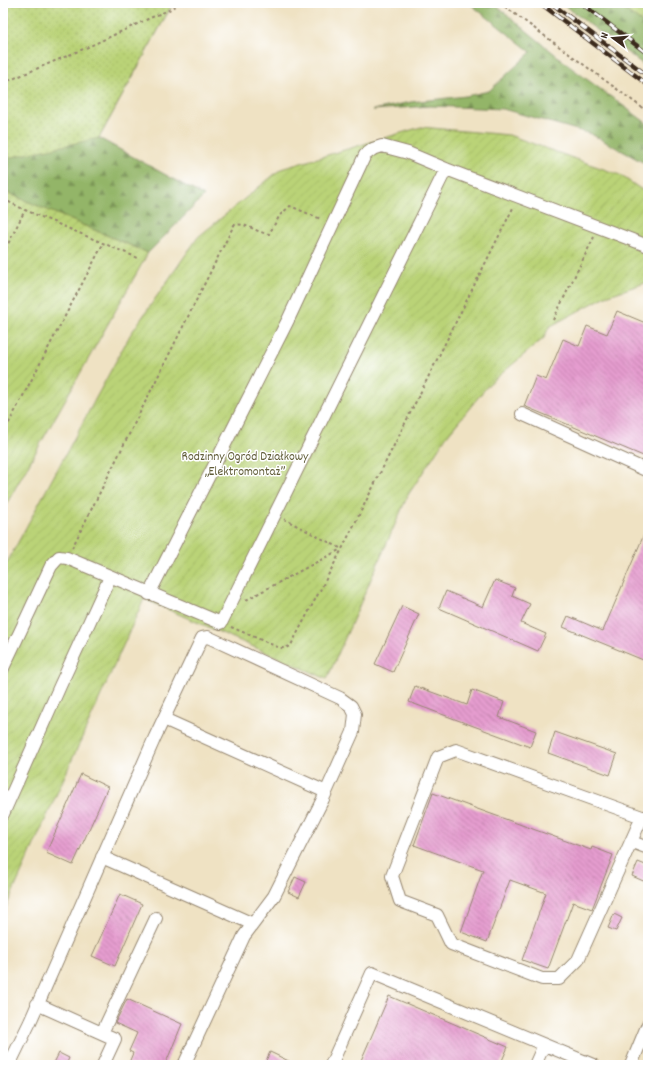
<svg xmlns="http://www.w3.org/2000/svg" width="651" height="1068" font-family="Dekko,sans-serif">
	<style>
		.forest { fill: url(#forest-firs); stroke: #677043 }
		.park { fill: url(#park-dots); stroke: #7a7e4a }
		.garden { fill: url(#garden-furrows); stroke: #7a7e4a }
		.building { fill: url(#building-back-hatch) }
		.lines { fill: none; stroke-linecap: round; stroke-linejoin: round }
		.minor-casing { stroke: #958670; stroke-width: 14 }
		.path { stroke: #958670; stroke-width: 2; stroke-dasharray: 3 3; stroke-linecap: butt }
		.minor { stroke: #fff; stroke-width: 12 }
		.rail-casing { stroke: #3b2a1e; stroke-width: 4.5 }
		.rail { stroke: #fff; stroke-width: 3; stroke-dasharray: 9; stroke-linecap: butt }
		.labels { text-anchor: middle; stroke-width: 3; stroke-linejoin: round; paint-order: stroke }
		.park-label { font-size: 13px; fill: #615d39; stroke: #fff }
	</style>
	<defs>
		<pattern id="forest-firs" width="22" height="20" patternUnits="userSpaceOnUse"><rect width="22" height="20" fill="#93b568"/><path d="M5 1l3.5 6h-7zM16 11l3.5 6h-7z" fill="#799355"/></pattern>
		<pattern id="park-dots" width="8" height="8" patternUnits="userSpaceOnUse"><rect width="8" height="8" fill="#bad377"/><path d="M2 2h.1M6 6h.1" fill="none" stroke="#a1b566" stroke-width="1.8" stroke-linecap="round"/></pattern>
		<pattern id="garden-furrows" width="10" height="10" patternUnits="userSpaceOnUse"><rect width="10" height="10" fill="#bad377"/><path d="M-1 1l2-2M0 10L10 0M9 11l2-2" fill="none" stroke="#a1b566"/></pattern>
		<pattern id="building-back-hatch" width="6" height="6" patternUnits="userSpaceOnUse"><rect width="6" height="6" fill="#e59ccf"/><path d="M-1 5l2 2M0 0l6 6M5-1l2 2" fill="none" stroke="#bb7fa7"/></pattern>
	</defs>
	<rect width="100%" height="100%" fill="#fff"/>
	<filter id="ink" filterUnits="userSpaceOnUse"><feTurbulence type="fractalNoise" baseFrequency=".025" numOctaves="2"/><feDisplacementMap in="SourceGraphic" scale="8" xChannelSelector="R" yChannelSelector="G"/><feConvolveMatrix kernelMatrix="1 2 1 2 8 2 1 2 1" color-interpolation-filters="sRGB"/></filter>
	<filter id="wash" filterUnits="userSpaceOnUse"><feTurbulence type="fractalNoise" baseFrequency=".012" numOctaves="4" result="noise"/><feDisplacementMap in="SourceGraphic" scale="16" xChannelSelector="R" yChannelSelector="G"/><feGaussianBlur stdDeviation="0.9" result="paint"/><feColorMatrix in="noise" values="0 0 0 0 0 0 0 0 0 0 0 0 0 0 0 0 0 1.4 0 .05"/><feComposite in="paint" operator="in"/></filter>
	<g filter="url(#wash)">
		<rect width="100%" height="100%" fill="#efe2c3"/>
		<!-- forest -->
		<path class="forest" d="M3 3H173L99 138 204 196 148 253 3 191Z
			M469 3H493L573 69 648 124V165L591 134 503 109 430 106 373 110 411 102 466 96 489 91 531 52Z
			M561 3H616L648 27V68Z"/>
		<!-- park -->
		<path class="park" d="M3 3H173L99 138 3 159Z"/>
		<!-- garden -->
		<path class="garden" d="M616 3H648V27Z
			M421 127 509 135 620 175 648 194V282L606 296 549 327 544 338 489 384 446 437 408 495 327 679 144 599 3 914V570L130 335 198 237 281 169Z
			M3 191 148 253 3 510Z"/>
		<g id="blocks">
			<!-- building -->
			<path class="building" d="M617 311 648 324V458L524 406 536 376 546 380 563 339 579 346 587 326 607 334Z
				M648 525V662L563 627 568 616 603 631Z
				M495 580 515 588 512 596 530 604 521 623 546 634 538 651 439 608 446 591 483 607Z
				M402 606 419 614 393 672 375 664Z
				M415 686 467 705 472 690 504 702 499 717 536 731 530 747 409 702Z
				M555 732 617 754 610 775 548 753Z
				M81 774 108 787 73 865 46 853Z
				M433 793 591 850 592 847 613 855 592 909 573 902 548 969 522 960 546 893 510 880 487 942 461 932 483 870 414 845Z
				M638 862 648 866V883L632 876Z
				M295 877 306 882 299 897 288 892Z
				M120 894 142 904 115 966 92 956Z
				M614 914 622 918 616 931 608 928Z
				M389 996 508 1047 500 1065H359Z
				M127 999 182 1024 165 1065H128L133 1053 129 1051 137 1033 115 1023Z
				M270 1052 297 1065H264Z
				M59 1053 69 1058 66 1065H53Z"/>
		</g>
	</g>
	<g filter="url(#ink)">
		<use href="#blocks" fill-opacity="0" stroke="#958670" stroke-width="1"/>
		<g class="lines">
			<defs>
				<path id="minor" d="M522 414 648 471
					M149 594 288 320 365 155 373 149 382 146 408 153 446 169 648 246
					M3 668 51 566 59 557 67 558 221 623 446 169
					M164 719 326 792
					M3 814 60 686 110 577
					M642 817 578 960 559 979H542L451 944 437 915 400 901 392 876 438 757 456 750 642 817H648
					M632 842 648 848
					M102 857 253 924
					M37 1004 115 1039 103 1065
					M102 1033 156 918
					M9 1065 30 1022 155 737 202 638 208 637 340 698 351 706 355 714 353 732 323 799 274 896 244 936 184 1065
					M331 1065 372 973 593 1065
					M535 1065 544 1045
					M631 1065 648 1024"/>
			</defs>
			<!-- minor casing -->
			<use href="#minor" class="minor-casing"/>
			<!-- path -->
			<path class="path" d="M500 3 648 112
				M3 83 88 47 150 18 169 10 175 6 177 3
				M3 199 25 210 138 258
				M3 254 25 210
				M553 320 594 237
				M3 434 103 244
				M284 519 342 549
				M72 548 234 225C246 222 257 233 269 234L280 215 290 206 321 219
				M246 600 341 549
				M231 627 280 648H286L291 645 342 549 514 206"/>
			<!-- minor -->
			<use href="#minor" class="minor"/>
			<defs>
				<path id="rail" d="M540 3 648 85
					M551 3 648 76
					M581 3 648 54"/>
			</defs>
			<!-- rail casing -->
			<use href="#rail" class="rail-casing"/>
			<!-- rail -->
			<use href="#rail" class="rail"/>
		</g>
	</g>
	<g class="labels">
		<!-- park labels -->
		<g class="park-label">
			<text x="245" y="460">Rodzinny Ogród Działkowy<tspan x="245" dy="15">„Elektromontaż”</tspan></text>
		</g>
	</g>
	<!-- margin -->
	<rect width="651" height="1068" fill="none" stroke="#fff" stroke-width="16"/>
	<!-- north arrow -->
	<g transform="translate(613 38) rotate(286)" stroke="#ffffff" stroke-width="3" paint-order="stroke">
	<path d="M0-3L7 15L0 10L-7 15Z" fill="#3b2a1e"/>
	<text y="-6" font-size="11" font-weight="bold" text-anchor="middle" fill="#3b2a1e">N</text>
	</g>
</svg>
